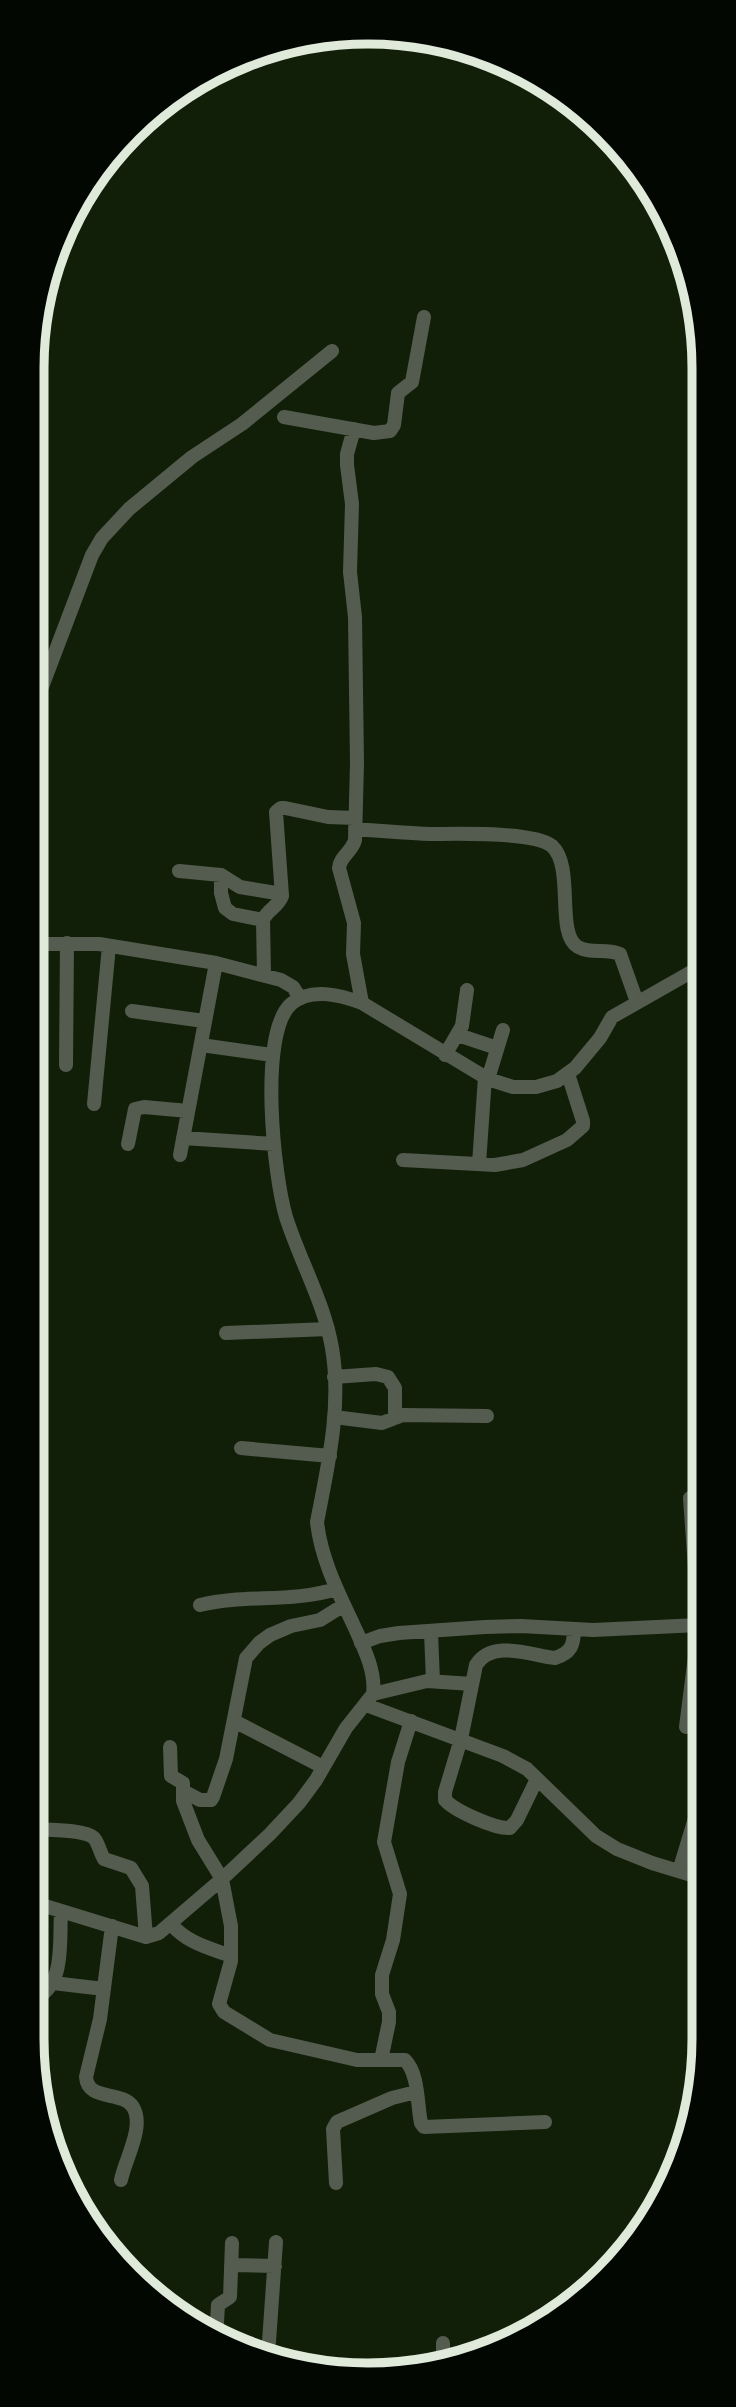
<svg xmlns="http://www.w3.org/2000/svg" width="736" height="2407" font-family="'Exo 2',sans-serif">
	<style>
		.lines { fill: none; stroke-linecap: round; stroke-linejoin: round }
		.minor { stroke: #545c50; stroke-width: 14 }
		.rim { fill: none; stroke: #e0eadb; stroke-width: 9 }
	</style>
	<rect width="100%" height="100%" fill="#121f08"/>
	<g class="lines">
		<!-- minor -->
		<path class="minor" d="M284 417 374 433 390 431 394 425 398 393 412 382 424 317
			M354 429 347 454V465L352 504 350 572 355 617 357 763 355 840C352 852 340 856 339 868L354 923 353 954 362 1003
			M37 700 92 555 102 538 129 509 192 457 242 424 332 351
			M355 829C380 831 405 833 430 834 455 834 534 831 552 846 575 867 555 934 578 947 590 954 608 948 620 954L637 1002
			M179 871 221 875 240 887 282 894
			M221 875V893L225 908 233 914 263 920
			M36 944H99L216 963 281 980 293 987 300 998
			M264 974 263 920C267 910 278 907 282 896L276 812 281 808H285L328 817 355 818
			M132 1011 204 1021
			M458 1035 497 1048
			M201 1045 272 1055
			M445 1055 462 1026 467 990
			M66 1065 67 943
			M488 1079 503 1030
			M94 1104 109 946
			M183 1138 274 1144
			M128 1144 135 1109 144 1107 188 1111
			M180 1155 216 963
			M403 1160 495 1165 523 1160 567 1140 583 1126V1121L568 1074
			M479 1164 485 1077
			M226 1333 328 1329
			M334 1377 376 1374 388 1377 395 1388V1418
			M334 1417 382 1423 403 1415 487 1416
			M241 1448 330 1456
			M200 1605C246 1594 290 1603 337 1589
			M431 1632 433 1681
			M361 1643 380 1636 399 1633 485 1627 521 1626 593 1630 699 1625
			M373 1694 427 1681 472 1684
			M366 1705 503 1756 527 1769 596 1836 617 1849 652 1863 698 1877
			M234 1721 323 1767
			M686 1727 699 1625 690 1498
			M170 1747 171 1776 183 1783V1801L198 1840 222 1879 231 1926V1961L219 2004 224 2012 270 2040 357 2060H405C419 2074 417 2104 421 2123L424 2127 545 2122
			M537 1779 517 1820 510 1828C495 1829 455 1811 445 1800V1792L461 1739 476 1665C492 1639 530 1655 555 1658 571 1653 574 1645 574 1629
			M183 1791 200 1800H211L213 1797 226 1759 246 1658 259 1643 270 1635 291 1626 320 1620 344 1605
			M32 1829C46 1830 85 1829 94 1838 99 1844 100 1853 104 1859L131 1868 142 1886 146 1937
			M679 1871 699 1805
			M32 1902 146 1937 159 1933 222 1879 270 1834 299 1803 316 1780 346 1728 373 1694C376 1671 363 1646 354 1626 338 1592 321 1559 317 1522 328 1465 342 1406 332 1348 324 1302 300 1261 286 1217 274 1177 258 1034 291 1004 311 987 340 995 362 1003L488 1079 513 1087H536L557 1081 575 1068 600 1038 612 1017 700 967
			M171 1924C187 1943 209 1948 231 1956
			M112 1926 100 2019 86 2077C88 2102 122 2090 133 2107 145 2127 125 2159 121 2180
			M53 1983 104 1989
			M32 2000C66 1987 59 1943 61 1913
			M381 2060 389 2022V2012L382 1994V1975L393 1940 400 1894 384 1842 398 1762 411 1721
			M336 2183 333 2129 337 2122 392 2098 416 2092
			M231 2265 275 2266
			M216 2339 218 2305 230 2297 232 2243
			M268 2356 276 2242
			M443 2365V2343"/>
	</g>
	<!-- crop -->
	<path d="M0 0H736V2407H0ZM368 44H368A324 324 0 0 1 692 368V2039A324 324 0 0 1 368 2363H368A324 324 0 0 1 44 2039V368A324 324 0 0 1 368 44Z" fill="#030702" fill-rule="evenodd"/>
	<path class="rim" d="M368 44H368A324 324 0 0 1 692 368V2039A324 324 0 0 1 368 2363H368A324 324 0 0 1 44 2039V368A324 324 0 0 1 368 44Z"/>
</svg>
